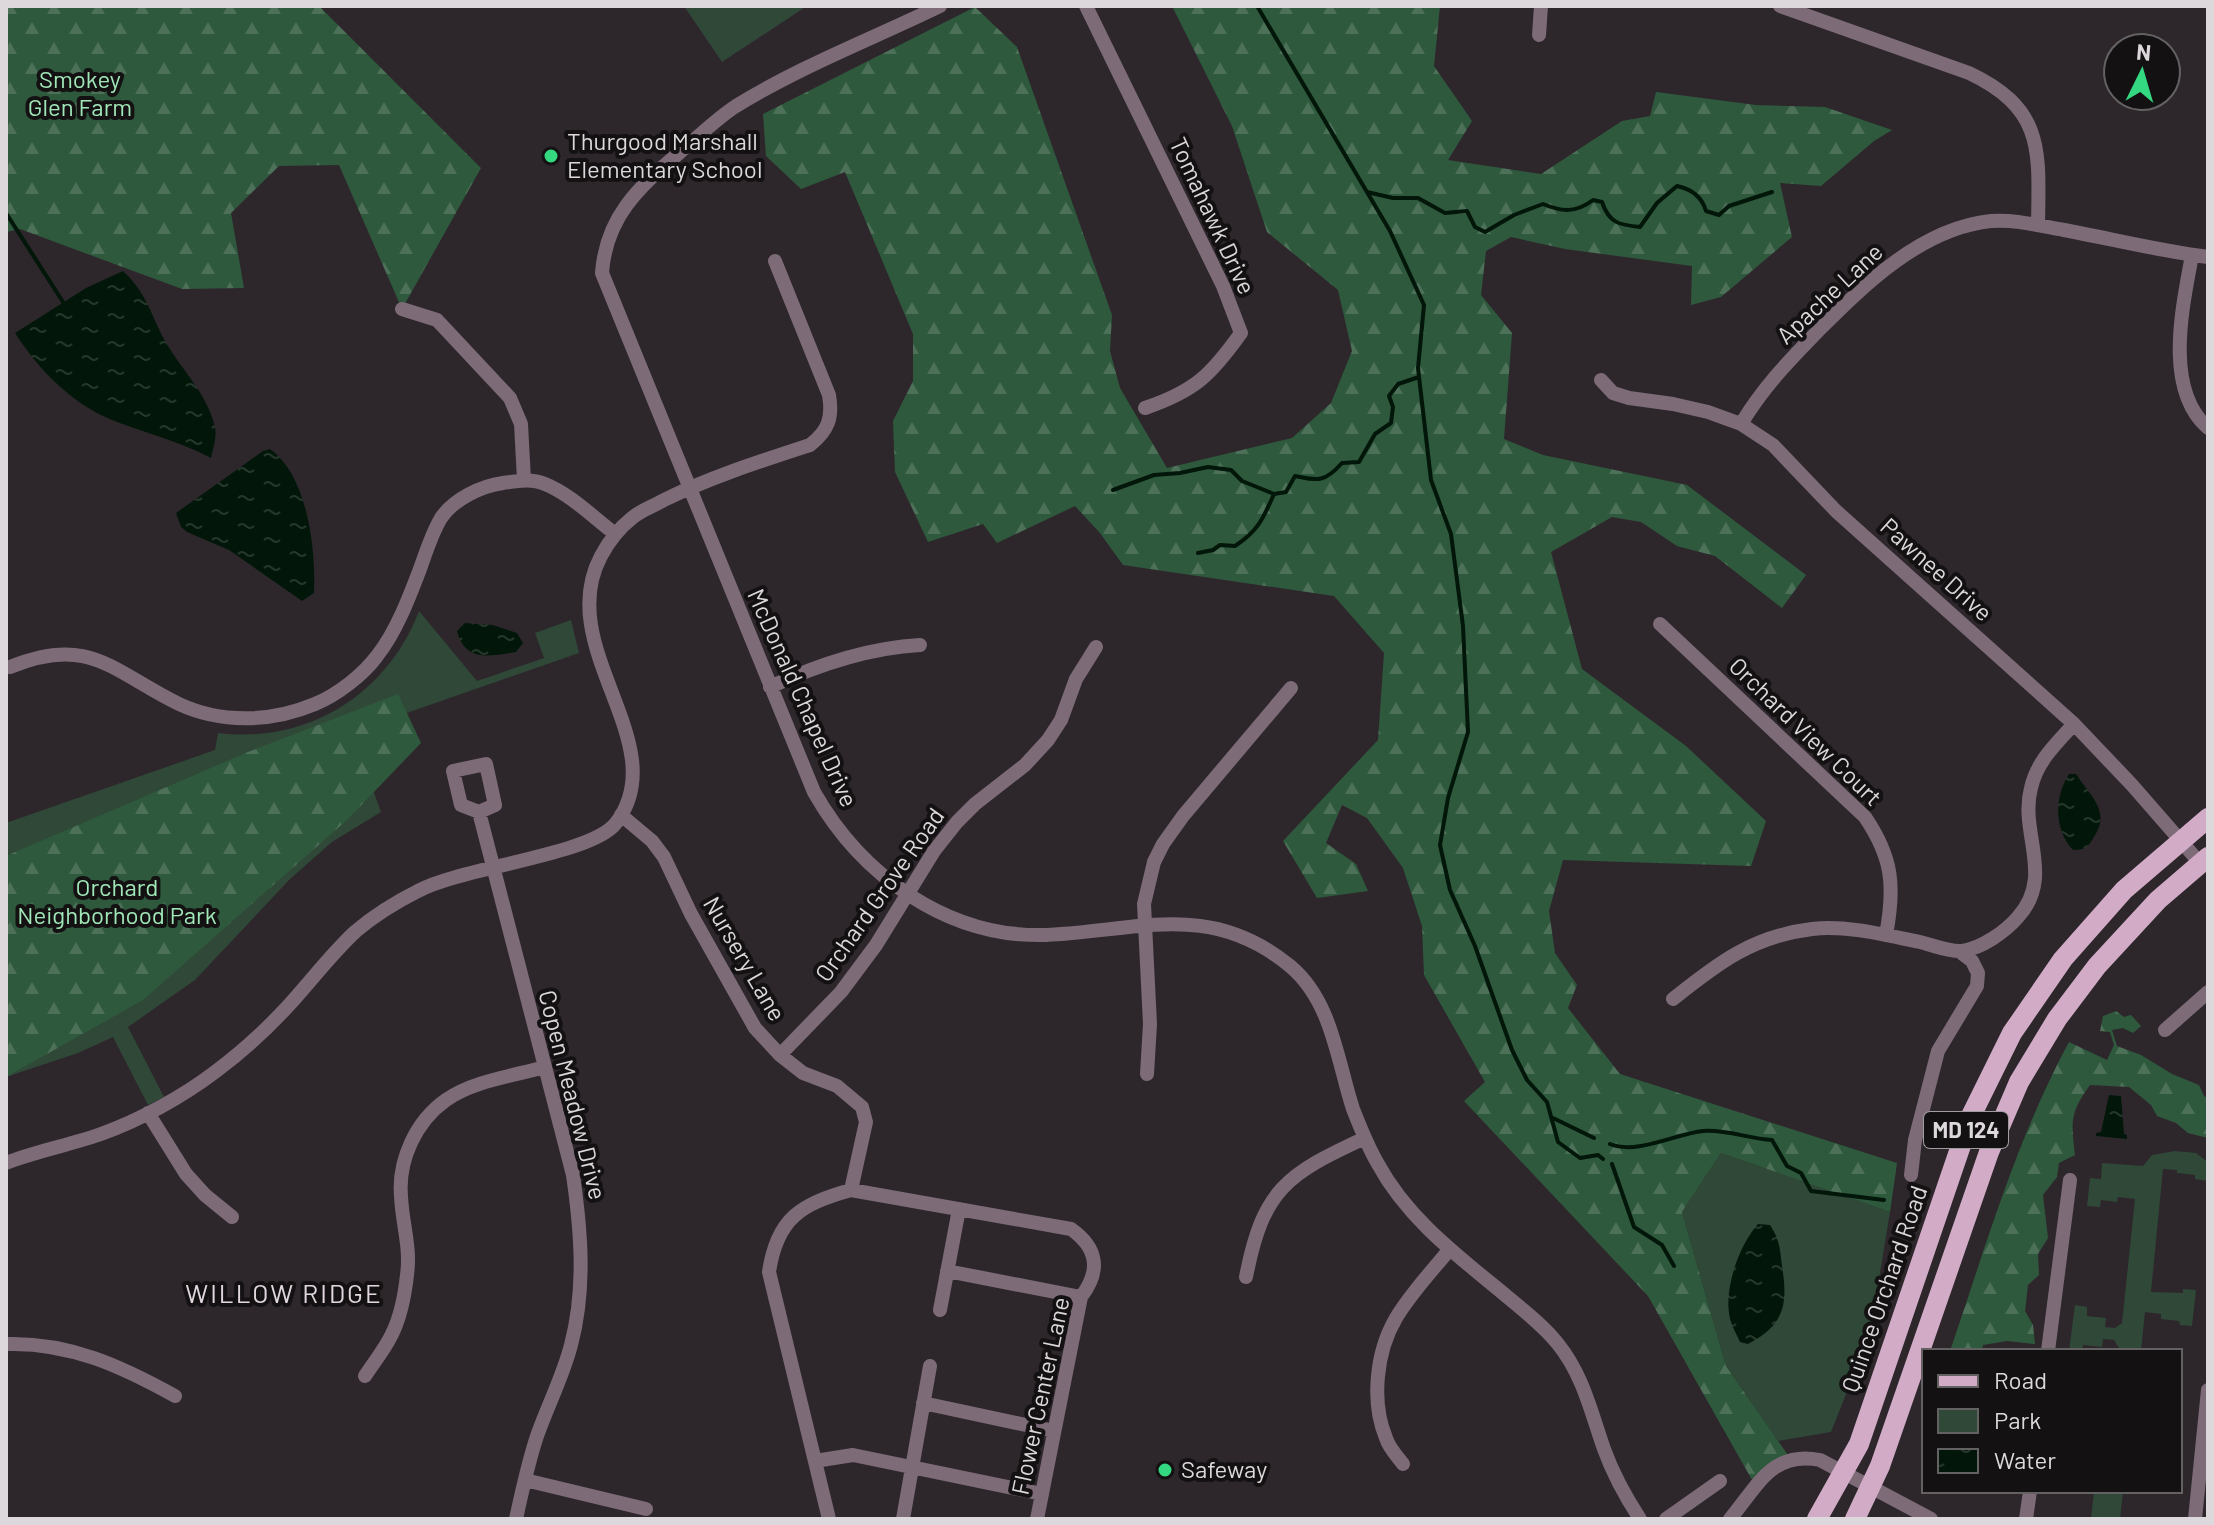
<svg xmlns="http://www.w3.org/2000/svg" width="2214" height="1525" font-family="Barlow,sans-serif">
	<style>
		.green { fill: #2f4837 }
		.forest { fill: url(#forest-firs) }
		.water { fill: url(#water-ripples) }
		.lines { fill: none; stroke-linecap: round; stroke-linejoin: round }
		.stream { stroke: #021609; stroke-width: 4 }
		.street { stroke: #7d6b78; stroke-width: 14 }
		.primary { stroke: #d2acc7; stroke-width: 20 }
		.poi-dot { fill: #33d881; stroke: #141113; stroke-width: 3 }
		.labels { text-anchor: middle; stroke-width: 8; stroke-linejoin: round; paint-order: stroke }
		.shield { fill: #141113; stroke: #a09c9f; stroke-width: 2 }
		.shield-label { font-size: 22px; font-weight: bold; fill: #dcd8db }
		.park-label { font-size: 24px; fill: #a1e8b9; stroke: #141113 }
		.poi-label { font-size: 24px; fill: #dcd8db; stroke: #141113; text-anchor: start }
		.street-label { font-size: 24px; fill: #dcd8db; stroke: #141113 }
		.neighbourhood-label { font-size: 26px; letter-spacing: 2px; fill: #e1d8df; stroke: #141113 }
	</style>
	<defs>
		<pattern id="forest-firs" width="22" height="20" patternUnits="userSpaceOnUse" patternTransform="scale(2)"><rect width="22" height="20" fill="#2e593d"/><path d="M5 1l3.5 6h-7zM16 11l3.5 6h-7z" fill="#4c7058"/></pattern>
		<pattern id="water-ripples" width="26" height="14" patternUnits="userSpaceOnUse" patternTransform="scale(2)"><rect width="26" height="14" fill="#021609"/><path d="M2 4q2-2 4 0t4 0M15 11q2-2 4 0t4 0" fill="none" stroke="#26372c"/></pattern>
	</defs>
	<rect width="100%" height="100%" fill="#2d272c"/>
	<!-- green -->
	<path class="green" d="M684 6H807L722 62Z
		M419 611 477 681 544 658 535 633 571 620 579 653 352 732 381 812 332 842 290 879 195 980 128 1027 164 1097 148 1105 113 1037 78 1053 6 1077V823L215 750 218 733C307 744 387 695 419 611Z
		M2175 1151 2196 1153 2208 1162V1181L2195 1179V1175L2177 1173V1170L2163 1169 2151 1292 2183 1293V1289L2196 1290 2192 1326 2180 1325 2179 1321 2161 1319V1314L2145 1312 2141 1351H2121L2114 1340 2103 1339 2102 1347 2083 1345 2082 1351H2069L2075 1305 2087 1307V1316L2106 1318 2105 1327 2115 1328 2122 1323 2135 1199 2118 1197 2117 1202 2101 1200 2100 1207 2087 1206 2090 1178 2101 1179 2102 1163 2143 1166 2152 1155Z
		M1721 1153 1890 1212 1870 1334 1831 1432 1778 1441 1726 1366 1682 1212Z
		M2094 1491H2123L2120 1519H2091Z"/>
	<!-- forest -->
	<path class="forest" d="M6 6H319L481 168 402 309 339 165 279 166 231 213 244 288 182 289 20 229 6 232Z
		M1172 6H1440L1434 66 1472 121 1448 160 1541 174 1622 121 1650 116 1656 92 1756 105 1825 107 1892 130 1874 141 1821 186 1780 183 1792 237 1721 297 1691 305 1692 266 1565 249 1511 237 1486 251 1481 295 1512 333 1504 439 1543 455 1687 485 1806 575 1782 608 1715 556 1677 546 1641 522 1612 517 1551 552 1582 669 1686 746 1766 821 1751 866 1563 860 1549 911 1555 953 1577 985 1568 1008 1620 1074 1897 1163 1890 1212 1721 1153 1682 1212 1726 1366 1790 1458 1756 1487 1648 1296 1464 1101 1485 1082 1424 975 1422 926 1403 868 1367 818 1342 805 1326 843 1356 864 1368 891 1317 898 1283 841 1378 740 1384 653 1334 596 1123 565 1100 533 1075 506 997 543 983 524 928 542 895 472 893 421 913 381V334L845 172 801 189 766 156 763 114 975 7 1017 47 1112 315 1110 351 1120 388 1167 468 1292 438 1331 403 1352 351 1338 290 1267 232 1232 126Z
		M398 694 421 743 347 820 143 1000 6 1077V856L248 752Z
		M2116 1011 2124 1017 2131 1015 2141 1026 2133 1033 2123 1028 2112 1030 2117 1046 2141 1055 2172 1074 2199 1085 2204 1096 2208 1098V1138L2188 1133 2176 1123 2157 1116 2151 1105 2129 1087 2090 1085C2070 1113 2071 1121 2075 1155L2059 1163 2057 1177 2043 1195 2048 1238 2038 1254 2039 1275 2028 1285 2025 1311 2033 1325 2035 1344 2007 1341 1983 1345 1982 1351H1950C1986 1246 2016 1140 2069 1042L2107 1060 2114 1045 2110 1032 2100 1031 2103 1016Z"/>
	<!-- water -->
	<path class="water" d="M123 271C149 295 151 318 168 346 184 372 208 396 215 427 217 437 213 449 211 458 179 441 145 433 112 420 72 404 38 369 15 333L86 288Z
		M270 449C308 476 316 550 314 593L302 601 229 550 187 532 181 527 176 513 263 451Z
		M465 623 493 625 517 633 523 643 516 652C491 656 465 663 457 631Z
		M2069 774H2076C2091 797 2111 811 2094 837 2088 847 2085 850 2073 850 2054 830 2054 797 2069 774Z
		M2109 1095 2121 1096 2124 1134 2127 1135V1139L2096 1136V1133L2101 1132Z
		M1758 1224 1770 1225C1780 1240 1780 1250 1782 1266 1788 1304 1785 1325 1748 1344L1740 1342C1736 1333 1730 1323 1729 1313 1725 1285 1740 1244 1758 1224Z"/>
	<g class="lines">
		<!-- stream -->
		<path class="stream" d="M1257 6 1390 231 1424 305 1418 368 1431 480 1451 534 1463 626 1468 732 1448 798 1440 845 1450 890 1475 946 1512 1050 1527 1080 1547 1102 1558 1142 1580 1158 1598 1155 1603 1159
			M1367 192 1393 198H1418L1445 213 1467 211 1475 227 1485 232 1514 215 1543 204C1562 212 1576 213 1593 200L1602 202C1609 223 1619 225 1640 227L1657 203 1677 186C1691 189 1702 197 1706 211L1719 215 1729 206 1772 192
			M6 213 63 302
			M1113 490 1154 475 1180 473 1208 467 1231 470 1242 481 1274 494
			M1198 553 1213 550 1220 545 1235 546C1258 531 1263 519 1274 494L1286 492 1295 476C1319 481 1325 482 1342 463L1359 462 1375 434 1391 423 1393 407 1389 396 1398 384 1419 377
			M1553 1118 1594 1138
			M1610 1144C1637 1155 1675 1134 1703 1131 1726 1129 1749 1139 1772 1140L1787 1166 1801 1173 1811 1191 1884 1200
			M1612 1164 1634 1227 1662 1245 1674 1266"/>
		<!-- street -->
		<path class="street" d="M940 6C872 39 801 66 736 106 716 119 697 138 679 153 638 188 606 217 602 273L814 792C861 875 947 938 1046 935 1139 931 1210 900 1290 966 1332 1001 1337 1060 1353 1109 1360 1127 1368 1147 1378 1164 1407 1218 1458 1256 1504 1294 1523 1310 1543 1325 1558 1344 1583 1375 1591 1412 1604 1449 1613 1474 1625 1496 1640 1519
			M1086 6 1223 286 1241 333C1211 375 1195 391 1145 408
			M1780 6 1969 73C2045 109 2039 151 2038 225
			M1539 35 1541 6
			M2192 255C2183 305 2163 389 2208 428
			M402 309 437 320 510 398 521 424 524 480
			M1601 380 1613 393 1629 398 1673 404 1708 412 1741 424 1773 445 1836 511 2074 724 2132 785 2200 863
			M1741 424C1764 386 1788 362 1819 330 1865 284 1922 228 1991 221 2014 219 2041 226 2064 230 2112 239 2160 251 2208 257
			M1660 624 1865 817C1893 858 1895 887 1886 935
			M10 667C90 634 113 672 179 704 222 724 272 722 315 704 337 695 363 675 377 656 396 632 409 598 420 569 426 552 432 533 441 518 454 499 481 486 503 483 517 481 531 478 545 484 570 494 593 517 614 533
			M770 687C817 665 867 648 920 645
			M479 812 461 805 453 771 486 764 495 805 479 812 573 1175C581 1231 586 1288 571 1345 563 1376 548 1405 537 1436 528 1463 522 1491 516 1519
			M621 815 652 841 664 857 691 914 755 1028 780 1055 803 1073 837 1086 862 1107 866 1122 851 1190
			M1673 999C1718 963 1753 936 1812 929 1848 925 1885 935 1920 942 1932 945 1949 952 1962 951 1982 948 2005 932 2018 917 2055 876 2019 833 2031 788 2037 761 2056 744 2074 724
			M2165 1030 2208 992
			M780 1055 841 992 876 945 934 851 957 822 975 804 1025 765 1048 740 1061 720 1076 679 1096 647
			M1147 1074 1150 1024 1144 904 1154 862 1163 844 1183 816 1291 688
			M148 1113 186 1174 205 1195 232 1217
			M6 1163C37 1151 70 1145 101 1134 140 1120 182 1097 215 1072 242 1052 267 1029 289 1005 311 981 332 953 356 931 375 915 396 902 418 891 462 867 592 855 616 823 676 744 552 648 601 556 609 541 618 529 632 518 641 510 654 506 664 500 711 477 761 461 810 445 828 431 833 418 829 395L775 261
			M1911 1175 1915 1140 1938 1051 1977 986 1978 973 1972 961 1959 951
			M947 1271 1081 1297
			M1246 1277C1263 1189 1287 1174 1365 1138
			M940 1310 959 1209
			M6 1344C69 1342 121 1366 175 1396
			M2048 1351 2070 1180
			M365 1376C374 1362 385 1349 392 1334 400 1318 405 1293 407 1275 411 1247 402 1223 401 1196 398 1160 416 1121 446 1100 473 1081 513 1076 545 1067
			M923 1403 1054 1431
			M815 1461 853 1455 1042 1494
			M1403 1464C1397 1456 1389 1448 1386 1438 1371 1402 1376 1352 1396 1318 1411 1293 1431 1272 1450 1249
			M525 1480 646 1509
			M829 1519 769 1272C777 1218 801 1204 851 1190L1071 1229C1098 1248 1101 1271 1081 1297L1037 1519
			M903 1519 930 1366
			M1666 1519 1720 1481
			M1730 1519C1757 1487 1772 1450 1820 1460L1931 1519
			M2026 1519 2030 1491
			M2195 1519 2208 1390"/>
		<!-- primary -->
		<path class="primary" d="M1817 1519 1859 1444 1971 1116 2012 1033 2063 959 2124 890 2208 818
			M1855 1519 1880 1466 1989 1152 2019 1082 2057 1019 2097 966 2158 900 2208 857"/>
	</g>
	<!-- markers -->
	<g class="poi-dot">
		<circle cx="551" cy="156" r="8"/>
		<circle cx="1165" cy="1470" r="8"/>
	</g>
	<g class="labels">
		<!-- shield labels -->
		<rect class="shield" x="1924" y="1112" width="84" height="36" rx="6"/>
		<g class="shield-label">
			<text x="1966" y="1138">MD 124</text>
		</g>
		<!-- park labels -->
		<g class="park-label">
			<text x="80" y="88">Smokey<tspan x="80" dy="28">Glen Farm</tspan></text>
			<text x="117" y="896">Orchard<tspan x="117" dy="28">Neighborhood Park</tspan></text>
		</g>
		<!-- poi labels -->
		<g class="poi-label">
			<text x="567" y="150">Thurgood Marshall<tspan x="567" dy="28">Elementary School</tspan></text>
			<text x="1181" y="1478">Safeway</text>
		</g>
		<!-- street labels -->
		<g class="street-label">
			<text transform="translate(1212 216) rotate(65)" y="8">Tomahawk Drive</text>
			<text transform="translate(1830 294) rotate(-43)" y="8">Apache Lane</text>
			<text transform="translate(1936 570) rotate(42)" y="8">Pawnee Drive</text>
			<text transform="translate(802 698) rotate(66)" y="8">McDonald Chapel Drive</text>
			<text transform="translate(1805 732) rotate(44)" y="8">Orchard View Court</text>
			<text transform="translate(880 895) rotate(-55)" y="8">Orchard Grove Road</text>
			<text transform="translate(744 959) rotate(60)" y="8">Nursery Lane</text>
			<text transform="translate(572 1095) rotate(76)" y="8">Copen Meadow Drive</text>
			<text transform="translate(1885 1289) rotate(-71)" y="8">Quince Orchard Road</text>
			<text transform="translate(1041 1396) rotate(-78)" y="8">Flower Center Lane</text>
		</g>
		<!-- neighbourhood labels -->
		<g class="neighbourhood-label">
			<text x="284" y="1303">WILLOW RIDGE</text>
		</g>
	</g>
	<!-- border -->
	<rect width="2214" height="1525" fill="none" stroke="#dcd8db" stroke-width="16"/>
	<!-- legend -->
	<rect x="1922" y="1349" width="260" height="144" fill="#141113" stroke="#646163" stroke-width="2"/>
	<rect x="1938" y="1375" width="40" height="12" fill="#d2acc7" stroke="#646163" stroke-width="2"/>
	<text x="1994" y="1389" font-size="24" fill="#dcd8db">Road</text>
	<rect x="1938" y="1409" width="40" height="24" fill="#2f4837" stroke="#646163" stroke-width="2"/>
	<text x="1994" y="1429" font-size="24" fill="#dcd8db">Park</text>
	<rect x="1938" y="1449" width="40" height="24" fill="url(#water-ripples)" stroke="#646163" stroke-width="2"/>
	<text x="1994" y="1469" font-size="24" fill="#dcd8db">Water</text>
	<!-- north arrow -->
	<g transform="translate(2142 72) rotate(5)"><circle r="38" fill="#141113" stroke="#646163" stroke-width="2"/>
	<path d="M0-6L14 30L0 20L-14 30Z" fill="#33d881"/>
	<text y="-12" font-size="22" font-weight="bold" text-anchor="middle" fill="#dcd8db">N</text>
	</g>
</svg>
